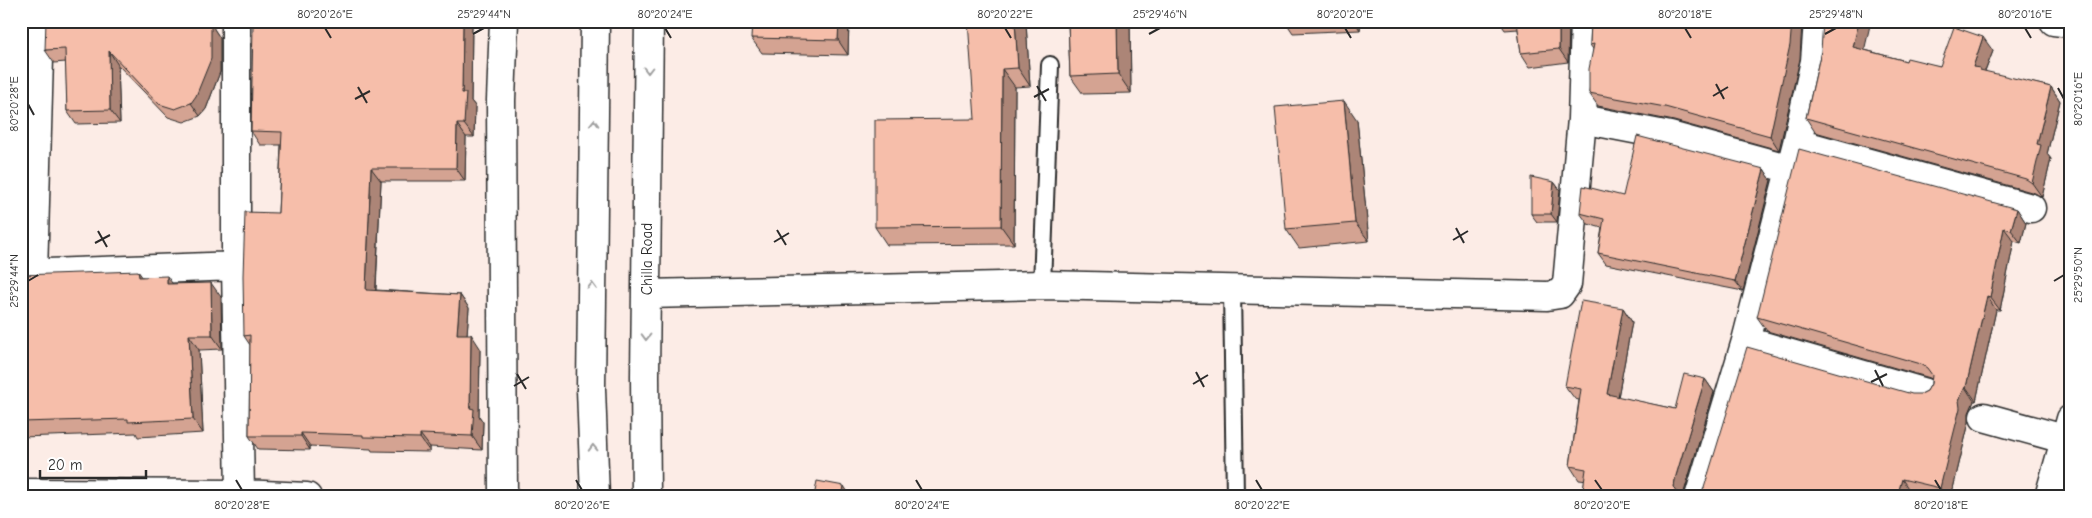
<svg xmlns="http://www.w3.org/2000/svg" width="2092" height="518" font-family="'Comic Neue',sans-serif">
	<style>
		.lines { fill: none; stroke-linecap: round; stroke-linejoin: round }
		.lane-casing { stroke: #2b2b2b; stroke-width: 20 }
		.street-casing { stroke: #2b2b2b; stroke-width: 31 }
		.secondary-casing { stroke: #2b2b2b; stroke-width: 31 }
		.lane { stroke: #fff; stroke-width: 16 }
		.street { stroke: #fff; stroke-width: 28 }
		.secondary { stroke: #fff; stroke-width: 28 }
		.wall { fill: #d4a392; stroke: #2b2b2b }
		.shaded-wall { fill: #ac8577; stroke: #2b2b2b }
		.building { fill: #f6beaa; stroke: #2b2b2b }
		.oneway { stroke: #a0a0a0 }
		.ticks { fill: none; stroke: #2b2b2b; stroke-width: 2 }
		.labels { text-anchor: middle; stroke-width: 5; stroke-linejoin: round; paint-order: stroke }
		.street-label { font-size: 15px; fill: #2b2b2b; stroke: #fff }
		.neatline { fill: none; stroke: #2b2b2b; stroke-width: 2 }
		.ticks-label { font-size: 12px; text-anchor: middle; fill: #2b2b2b }
	</style>
	<rect width="100%" height="100%" fill="#fcece6"/>
	<filter id="ink" filterUnits="userSpaceOnUse"><feTurbulence type="fractalNoise" baseFrequency=".02" numOctaves="2"/><feDisplacementMap in="SourceGraphic" scale="10" xChannelSelector="R" yChannelSelector="G"/><feConvolveMatrix kernelMatrix="1 2 1 2 8 2 1 2 1" color-interpolation-filters="sRGB"/></filter>
	<g filter="url(#ink)">
		<g class="lines">
			<defs>
				<path id="lane" d="M1042 285 1050 65
					M1232 289 1235 497"/>
				<path id="street" d="M236 21V266L240 494
					M2054 21 2071 23
					M1582 119 1670 136 1791 169
					M1797 143 2031 208
					M21 274 236 266
					M33 274 40 21
					M647 294 1042 285 1547 296 1560 294 1567 284 1582 119 1585 21
					M1746 341 1926 393
					M1984 417 2071 441
					M21 493 240 494 307 497
					M503 497 501 100 504 21
					M1699 497 1746 341 1797 143 1815 61 1818 21
					M2049 497 2071 419"/>
				<path id="secondary" d="M595 21 591 389 595 497
					M646 497 645 376 649 21"/>
			</defs>
			<!-- lane casing -->
			<use href="#lane" class="lane-casing"/>
			<!-- street casing -->
			<use href="#street" class="street-casing"/>
			<!-- secondary casing -->
			<use href="#secondary" class="secondary-casing"/>
			<!-- lane -->
			<use href="#lane" class="lane"/>
			<!-- street -->
			<use href="#street" class="street"/>
			<!-- secondary -->
			<use href="#secondary" class="secondary"/>
		</g>
		<!-- wall -->
		<path class="wall" d="M261 21H472L471 101 475 106 474 137H466L465 181H381L376 290 460 295 469 308 467 334 480 348 479 416 483 422 482 450 430 447V452L372 451 371 449 310 446V450L258 449 249 436 250 345 244 336 278 213 281 145H260L251 131Z
			M849 21 848 55 762 53 751 38Z
			M1068 21H1130L1131 93 1083 94 1070 76Z
			M1285 21H1361L1360 30 1293 33Z
			M1499 21H1569L1568 62 1530 67 1521 53 1518 29 1505 30Z
			M1591 21 1800 59 1779 150 1674 121 1598 106 1589 93 1593 49 1590 45Z
			M1026 23 1030 86 1015 87 1014 244 887 245 875 227 975 119Z
			M214 29 220 38V72L206 109 200 116 184 122 168 117 118 65 120 123 76 124 67 111 66 62 54 63 45 50Z
			M1865 50 1906 61 1940 66 1993 51 1985 72 2051 87 2060 101 2047 154 2051 159 2042 197 2035 193 1815 132 1806 118 1821 51Z
			M1357 120 1369 241 1299 248 1286 229Z
			M1764 169 1771 180 1743 291 1606 264 1598 253 1602 228 1588 224 1580 213 1623 196Z
			M1554 182 1560 190 1557 222H1537L1531 214Z
			M2017 209 2026 223 2021 243 2014 241 2000 310H1996L1976 401H1974L1969 413V422L1951 497H1928L1911 493 1910 497H1697L1921 394 1927 391 1931 384V379L1930 378 1767 331 1757 317Z
			M21 275 143 277 172 284 221 297 222 349 199 350 203 433 138 437 136 433 21 437Z
			M1623 308 1632 322 1618 397 1675 409 1705 379 1714 392 1684 492 1579 480 1570 466 1579 400 1575 399 1565 386Z"/>
		<!-- shaded-wall -->
		<path class="shaded-wall" d="M21 21H26L23 65 21 63Z
			M205 21H214V29L220 38V72L206 109 200 116 191 103 205 24Z
			M463 21H472L471 101 475 106 474 137 464 124 462 93Z
			M839 21H849L848 55 838 40Z
			M1015 21H1025L1026 23 1030 86 1018 68Z
			M1117 21H1130L1131 93 1118 74Z
			M1354 21H1361L1360 30Z
			M1559 21H1569L1568 62 1559 49Z
			M1792 21H1802L1800 59 1779 150 1770 136Z
			M1859 21H1871L1862 60 1853 47Z
			M1983 37 1993 51 1984 74 1973 67Z
			M109 51 118 65 120 123 110 110Z
			M1002 69 1015 87 1014 244 1001 226Z
			M2051 87 2060 101 2047 154 2051 159 2042 197 2032 183 2037 144Z
			M1344 101 1357 120 1369 241 1355 223Z
			M457 124 466 137 465 181 456 168Z
			M371 168 381 181 375 303 366 290Z
			M1764 169 1771 180 1743 291 1735 281Z
			M1554 182 1560 190 1557 222 1551 214Z
			M2017 209 2026 223 2021 243 2011 230Z
			M2004 228 2014 241 2000 310 1990 297Z
			M138 271 148 285 139 277Z
			M167 276 177 290 167 284Z
			M211 283 221 297 222 349 212 335Z
			M460 295 469 308 466 348 457 334Z
			M1987 296 1996 310 1976 401 1966 387Z
			M1623 308 1632 322 1616 408 1607 394Z
			M471 334 480 348 479 416 483 422 482 450 472 436 470 408Z
			M189 335 199 350 203 433 193 419Z
			M1705 379 1714 392 1684 492V497H1680L1674 487 1675 479Z
			M1965 387 1974 401 1969 413V422L1951 497H1946L1940 488 1959 400Z
			M301 433 310 446V450L301 436Z
			M420 434 430 447V452L420 438Z
			M1902 479 1911 493 1910 497H1897Z
			M844 486 851 497H842Z"/>
		<!-- building -->
		<path class="building" d="M46 21H205V24H211V59L196 96 191 103 175 109 159 104 109 51 110 110 67 111 65 49 45 50Z
			M261 21H463L462 93H466L464 124H457L456 168H371L366 290 460 295 457 334H471L470 408 474 409 472 436 420 434V438L363 437V435L301 433V436H249L250 335 244 336 243 276 245 212 278 213 282 132 251 131 253 25H261Z
			M752 21H839L838 40 751 38Z
			M968 21H1015L1018 68 1002 69 1001 226 875 227V120L975 119Z
			M1068 21H1117L1118 74 1070 76Z
			M1517 21H1559V49L1521 53Z
			M1591 21H1792L1790 45 1770 136 1665 107 1589 93V69L1594 44 1590 45Z
			M1823 21H1859L1853 47 1906 61 1907 58 1940 66 1954 27 1983 37 1973 67 1980 68V70L2051 87 2037 144 2041 145 2032 183 2026 179 1806 118 1821 51Z
			M1344 101 1355 223 1286 229 1275 107Z
			M1637 136 1764 169 1735 281 1598 253 1604 219 1580 213 1583 186 1623 196Z
			M1799 149 2017 209 2011 230 2004 228 1990 297 1987 296 1966 387H1965L1959 400 1960 408 1940 488 1902 479 1897 497H1697L1700 495 1704 488 1747 347 1912 394H1921L1927 391 1931 384 1932 375 1927 368 1921 364 1757 317Z
			M1531 177 1554 182 1551 214H1531Z
			M138 271 139 277 167 276V284L211 283 212 335H189L193 419 128 422V419L21 422V275Z
			M1581 301 1623 308 1607 394 1675 409 1684 374 1705 379 1675 479 1674 487 1678 494 1683 497H1582L1586 469 1570 466 1581 389 1565 386Z
			M817 481 844 486 842 497H814Z"/>
		<!-- one-way arrows -->
		<defs><path id="oneway-chevron" d="M-2-3.5L2.5 0L-2 3.5" fill="none" stroke-width="1.6" stroke-linecap="round" stroke-linejoin="round" transform="scale(1.25)"/></defs>
		<g class="oneway">
			<use href="#oneway-chevron" transform="translate(648 70) rotate(90)"/>
			<use href="#oneway-chevron" transform="translate(594 123) rotate(-89)"/>
			<use href="#oneway-chevron" transform="translate(592 286) rotate(-89)"/>
			<use href="#oneway-chevron" transform="translate(646 337) rotate(91)"/>
			<use href="#oneway-chevron" transform="translate(593 448) rotate(-92)"/>
		</g>
	</g>
	<!-- ticks -->
	<path class="ticks" d="M325 28 331 38M665 28 671 38M1005 28 1011 38M1345 28 1351 38M1685 28 1691 38M2025 28 2031 38M473 34 484 28M1149 34 1160 28M1825 34 1836 28M1716 84 1724 99M1037 86 1046 101M358 87 367 103M2058 88 2064 99M1713 96 1728 87M1034 97 1049 89M355 99 370 91M28 104 34 115M1456 228 1464 243M777 230 786 245M98 231 107 247M1453 240 1468 231M774 242 789 233M95 243 110 235M28 281 38 275M2054 281 2064 275M1875 370 1883 386M1196 372 1204 387M517 374 526 389M1871 382 1887 374M1193 384 1208 375M514 386 529 377M236 480 242 490M576 480 582 490M916 480 922 490M1256 480 1262 490M1595 480 1602 490M1935 480 1941 490"/>
	<g class="labels">
		<!-- street labels -->
		<g class="street-label">
			<text transform="translate(647 259) rotate(-90)" y="5">Chilla Road</text>
		</g>
	</g>
	<!-- margin -->
	<rect width="2092" height="518" fill="none" stroke="#fff" stroke-width="55"/>
	<!-- scale -->
	<path d="M40 470v8h106v-8" fill="none" stroke="#2b2b2b" stroke-width="2.5"/>
	<text x="48" y="470" font-size="15" fill="#2b2b2b" stroke="#ffffff" stroke-width="4" paint-order="stroke">20 m</text>
	<rect x="28" y="28" width="2036" height="462" class="neatline"/>
	<g class="ticks-label">
		<text x="325" y="18">80°20'26"E</text>
		<text x="484" y="18">25°29'44"N</text>
		<text x="665" y="18">80°20'24"E</text>
		<text x="1005" y="18">80°20'22"E</text>
		<text x="1160" y="18">25°29'46"N</text>
		<text x="1345" y="18">80°20'20"E</text>
		<text x="1685" y="18">80°20'18"E</text>
		<text x="1836" y="18">25°29'48"N</text>
		<text x="2025" y="18">80°20'16"E</text>
		<text transform="translate(2078 99) rotate(-90)" y="4">80°20'16"E</text>
		<text transform="translate(14 104) rotate(-90)" y="4">80°20'28"E</text>
		<text transform="translate(2078 275) rotate(-90)" y="4">25°29'50"N</text>
		<text transform="translate(14 281) rotate(-90)" y="4">25°29'44"N</text>
		<text x="242" y="509">80°20'28"E</text>
		<text x="582" y="509">80°20'26"E</text>
		<text x="922" y="509">80°20'24"E</text>
		<text x="1262" y="509">80°20'22"E</text>
		<text x="1602" y="509">80°20'20"E</text>
		<text x="1941" y="509">80°20'18"E</text>
	</g>
</svg>
